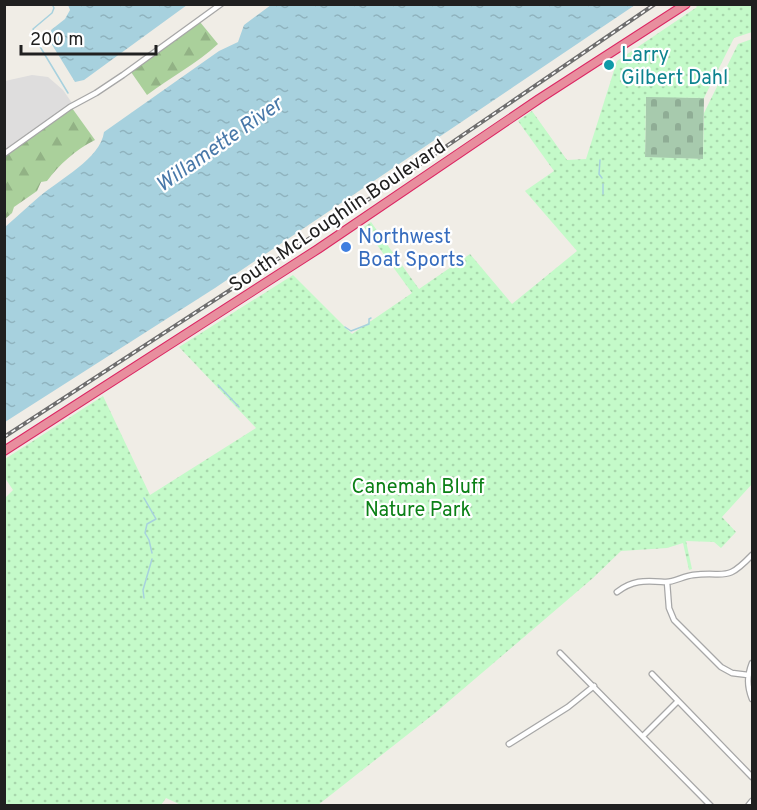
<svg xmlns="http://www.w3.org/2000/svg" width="757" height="810" font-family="Overpass,sans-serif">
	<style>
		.residential { fill: #dedddd }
		.forest { fill: url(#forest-firs) }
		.cemetery { fill: url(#cemetery-stones) }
		.park { fill: url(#park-dots) }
		.water { fill: url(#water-ripples) }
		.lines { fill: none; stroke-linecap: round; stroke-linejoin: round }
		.stream { stroke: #a7d1de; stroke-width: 1.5 }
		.street-casing { stroke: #a7a7a7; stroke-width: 7 }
		.highway-casing { stroke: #dc2663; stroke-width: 10 }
		.street { stroke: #fff; stroke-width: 4.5 }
		.highway { stroke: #e88e9e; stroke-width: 8 }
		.rail-casing { stroke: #6e6e6e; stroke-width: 4 }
		.rail { stroke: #fff; stroke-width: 1.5; stroke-dasharray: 4.5; stroke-linecap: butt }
		.culture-dot { fill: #0f9aa8; stroke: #fff; stroke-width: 2 }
		.shop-dot { fill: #3f7fe0; stroke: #fff; stroke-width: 2 }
		.labels { text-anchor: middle; stroke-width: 4.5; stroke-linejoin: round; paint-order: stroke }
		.culture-label { font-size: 20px; fill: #0d838f; stroke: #fff; text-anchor: start }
		.street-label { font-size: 20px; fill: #202020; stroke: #fff }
		.shop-label { font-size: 20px; fill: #366cbe; stroke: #fff; text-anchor: start }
		.park-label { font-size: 20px; fill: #0b8016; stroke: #fff }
		.water-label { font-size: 21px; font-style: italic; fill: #4878a9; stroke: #fff }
	</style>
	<defs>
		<pattern id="forest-firs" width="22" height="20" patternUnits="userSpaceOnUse" patternTransform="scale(1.5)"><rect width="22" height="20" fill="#aad09b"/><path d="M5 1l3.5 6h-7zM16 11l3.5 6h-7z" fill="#92b285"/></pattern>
		<pattern id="cemetery-stones" width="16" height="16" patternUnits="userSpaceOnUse" patternTransform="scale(1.5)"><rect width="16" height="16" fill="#a7caad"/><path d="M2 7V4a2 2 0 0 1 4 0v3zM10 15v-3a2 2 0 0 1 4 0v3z" fill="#8fad95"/></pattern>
		<pattern id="park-dots" width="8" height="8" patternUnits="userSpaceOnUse" patternTransform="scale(1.5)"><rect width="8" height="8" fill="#c4fac9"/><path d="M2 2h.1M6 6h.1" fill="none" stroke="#a8d6ac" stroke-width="1.8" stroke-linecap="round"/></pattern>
		<pattern id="water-ripples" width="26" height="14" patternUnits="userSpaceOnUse" patternTransform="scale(1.5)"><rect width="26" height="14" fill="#a7d1de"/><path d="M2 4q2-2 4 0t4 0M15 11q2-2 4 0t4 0" fill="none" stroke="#8fb3be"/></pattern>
	</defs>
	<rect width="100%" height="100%" fill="#f0ede6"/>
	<!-- residential -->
	<path class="residential" d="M32 75 48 77 63 90 72 103 5 151V81Z"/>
	<!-- forest -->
	<path class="forest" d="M200 22 218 44C196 64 171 77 147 95L131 72Z
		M72 108 95 140C76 149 59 165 47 181L41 182 37 191 14 207 12 213 5 219V156Z"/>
	<!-- cemetery -->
	<path class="cemetery" d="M646 96 704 98 703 159 645 158Z"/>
	<!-- park -->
	<path class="park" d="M695 5H752V32L734 38 704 98 646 97 645 157 703 159 704 113 738 44 752 39V484L722 517 736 532 721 548 714 542 686 541 692 569 689 570 683 543 667 548 621 551 593 578 435 713 318 805H181L166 798 161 805H5L4 499 13 490 5 478V459L103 396 150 495 256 428 179 347 293 275 352 334 412 293 364 227 371 222 419 289 470 254 512 304 577 251 525 191 554 171 518 121 532 111 567 160 586 159 617 61 697 7Z"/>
	<!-- water -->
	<path class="water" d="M68 5V4L187 5 84 80 75 82 51 43V30L65 19 70 10Z
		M271 5H635L215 288 5 422V227C17 217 28 206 40 196 59 180 101 158 104 132L219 51 238 42 244 25Z"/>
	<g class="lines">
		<!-- stream -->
		<path class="stream" d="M52 4 54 8 52 13 33 29 39 45 68 93
			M600 160 599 174 602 178
			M603 184V194
			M345 327 351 331 369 324V319L371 318
			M218 385 239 407
			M144 498 156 519 147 524 145 533 149 540 152 553
			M144 598 143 590 152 559"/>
		<defs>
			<path id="street" d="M4 154 70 107 96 93 123 75 221 4
				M667 582 669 608 674 620 721 667 732 673 748 675
				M617 592C634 579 646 581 666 582 674 582 684 576 693 575 727 571 725 583 752 555
				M560 653 711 806
				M752 663C747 676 747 686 752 699
				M652 674 752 777
				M643 736 678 701
				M509 744 568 707 594 686
				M748 806 752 801"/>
			<path id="highway" d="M4 451 318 249 539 99 686 4"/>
		</defs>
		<!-- street casing -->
		<use href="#street" class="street-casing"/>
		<!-- highway casing -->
		<use href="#highway" class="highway-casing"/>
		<!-- street -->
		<use href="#street" class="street"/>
		<!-- highway -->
		<use href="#highway" class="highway"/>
		<defs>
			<path id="rail" d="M4 437 347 214 655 4"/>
		</defs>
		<!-- rail casing -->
		<use href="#rail" class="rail-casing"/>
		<!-- rail -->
		<use href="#rail" class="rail"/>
	</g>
	<!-- markers -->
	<circle class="culture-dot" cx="609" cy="65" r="6"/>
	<circle class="shop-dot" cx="346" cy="247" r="6"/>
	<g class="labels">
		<!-- culture labels -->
		<g class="culture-label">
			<text x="621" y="61">Larry<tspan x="621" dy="23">Gilbert Dahl</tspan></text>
		</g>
		<!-- street labels -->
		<g class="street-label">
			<text transform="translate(337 215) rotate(-34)" y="7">South McLoughlin Boulevard</text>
		</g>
		<!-- shop labels -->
		<g class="shop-label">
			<text x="358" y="243">Northwest<tspan x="358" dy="23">Boat Sports</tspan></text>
		</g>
		<!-- park labels -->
		<g class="park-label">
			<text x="418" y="493">Canemah Bluff<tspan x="418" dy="23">Nature Park</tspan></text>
		</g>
		<!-- water labels -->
		<g class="water-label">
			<text transform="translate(219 144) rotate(-35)" y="7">Willamette River</text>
		</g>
	</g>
	<!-- border -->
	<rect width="757" height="810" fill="none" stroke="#202020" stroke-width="12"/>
	<!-- scale -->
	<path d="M21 45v9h135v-9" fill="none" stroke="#202020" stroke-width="3"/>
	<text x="30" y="45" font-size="18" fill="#202020" stroke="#ffffff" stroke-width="4.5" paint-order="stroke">200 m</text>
</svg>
